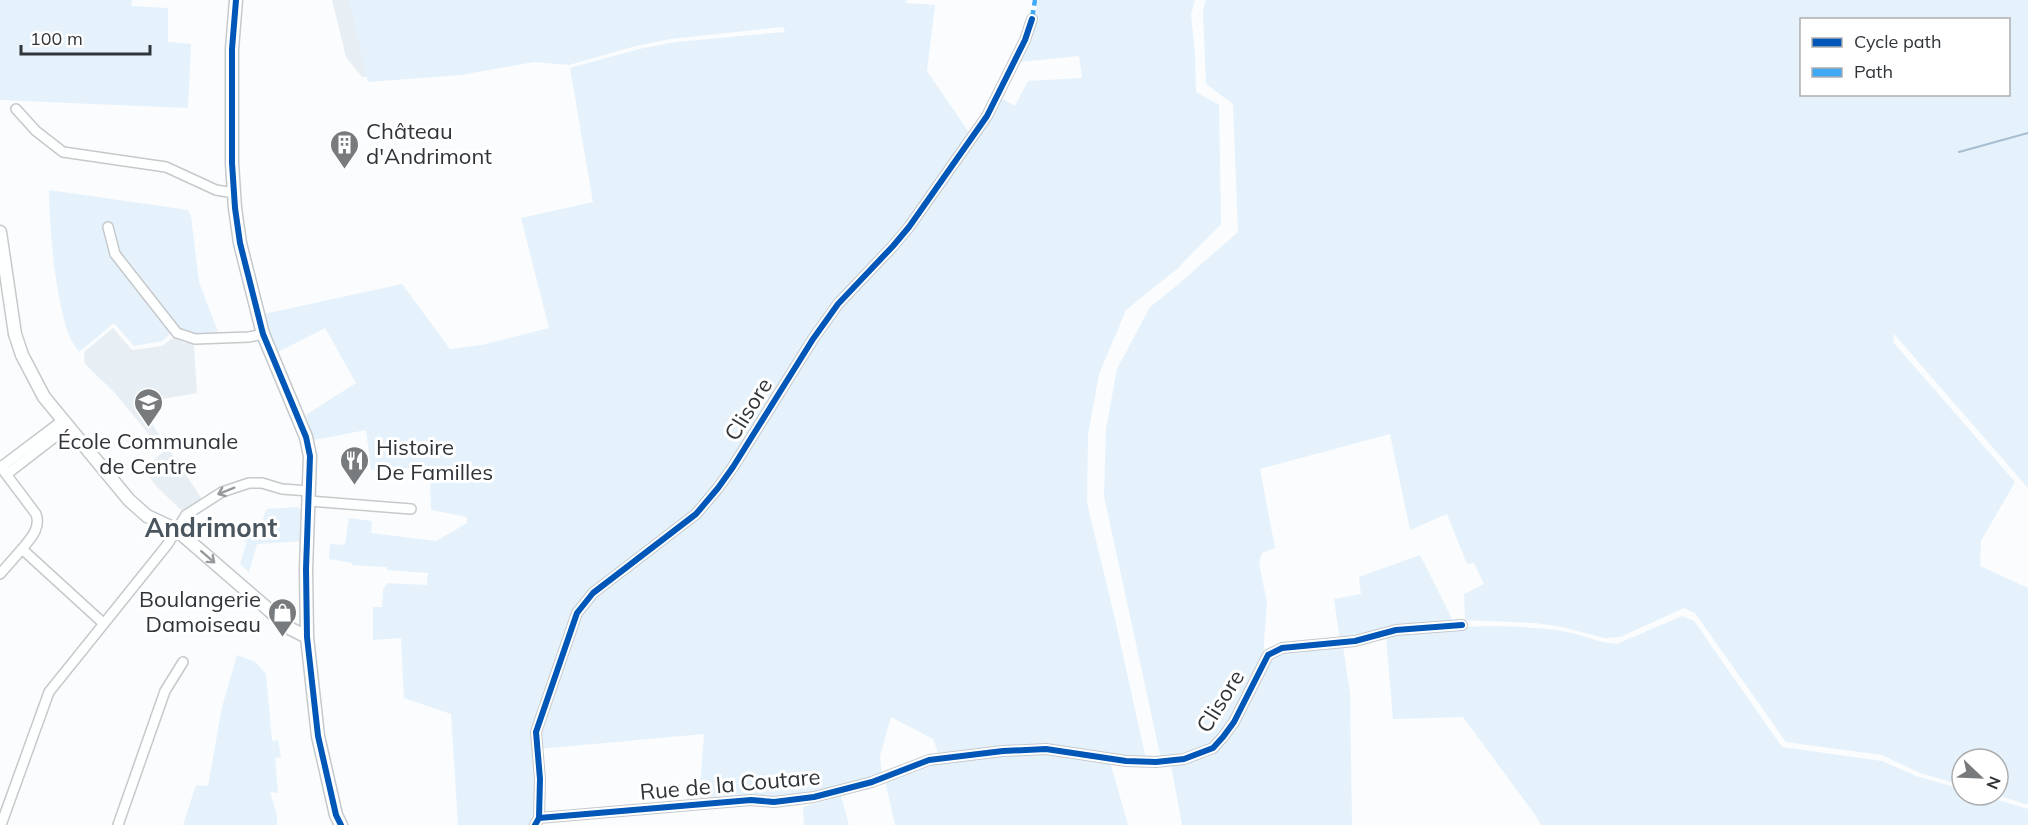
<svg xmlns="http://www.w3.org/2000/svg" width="2028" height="825" font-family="Mulish,sans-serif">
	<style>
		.built { fill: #e7eff4 }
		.green { fill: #e5f2fc; fill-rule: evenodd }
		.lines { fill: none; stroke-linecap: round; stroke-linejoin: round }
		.stream { stroke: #a5bdd0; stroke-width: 2 }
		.minor-casing { stroke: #c6c9cc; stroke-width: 12 }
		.tertiary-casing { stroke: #c6c9cc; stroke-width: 15 }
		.minor { stroke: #feffff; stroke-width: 9 }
		.tertiary { stroke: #feffff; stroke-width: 12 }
		.quiet { stroke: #3fa9f5; stroke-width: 4.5; stroke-dasharray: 9 4.5; stroke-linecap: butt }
		.cycleway-casing { stroke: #fff; stroke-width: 10 }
		.cycleway { stroke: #0057b8; stroke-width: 6 }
		.oneway { stroke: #979a9c }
		.labels { text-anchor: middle; stroke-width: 6; stroke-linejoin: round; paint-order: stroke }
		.poi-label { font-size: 22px; fill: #30353a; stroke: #fff; text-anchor: start }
		.street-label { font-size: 22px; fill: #30353a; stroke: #fff }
		.quarter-label { font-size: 26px; font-weight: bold; fill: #4a565f; stroke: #fff }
	</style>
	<rect width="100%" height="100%" fill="#fafcfd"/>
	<!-- built -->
	<path class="built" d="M332 0H358L375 76 362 77 346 57Z
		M113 328 132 350 162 346 174 337 184 343H193L194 347 197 393 138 403 202 499 184 513 155 485 144 469 163 452 115 393 85 364 84 352Z"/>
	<!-- green -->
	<path class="green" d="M0 0H132L131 6 168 8V42L191 44 188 108 0 100Z
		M349 0H906V3L935 5 927 71 970 134 905 227 841 295 726 472 702 503 594 587 575 607 558 662 534 727 537 811 532 825H458L451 714 404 698 401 638 373 640V607H382L383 590 387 583 427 585 428 573 387 570V567L352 565V563L329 559 330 544 345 545 349 518 372 521 371 533 436 541 467 523V517L431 510 430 471 408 468 371 470 366 430 314 440 306 415 356 383 325 328 276 353 264 314 402 284 450 349 482 345 549 328 521 218 593 202 570 68 639 49 676 42 785 32 783 27 670 39 636 46 569 65 534 62 461 75 368 82Z
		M1038 0H1195L1191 15 1195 53 1196 92 1219 105 1221 224 1178 268 1126 310 1099 374 1088 435 1087 503 1115 619 1146 759 1039 746 939 755 933 739 891 717 880 756 882 776 803 796 737 797 699 801 704 734 539 749 544 716 585 603 681 528H685L725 482 807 353 846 300 895 249 1001 98 1015 106 1028 81 1082 78 1079 56 1020 62 1033 25Z
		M1206 0H2028V488L1894 334 1893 342 2015 482 1981 541 1980 566 2028 588V805L1997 795 1998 759H1962V785L1920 773 1882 755 1786 742 1695 613 1684 608 1620 637 1605 638 1562 627 1536 623 1465 620 1464 594 1484 584 1474 563 1467 564 1447 514 1410 530 1390 434 1260 469 1275 548 1262 553 1259 563 1267 603 1263 656 1233 716 1211 746 1193 753 1161 759 1104 496 1106 429 1117 369 1150 307 1174 288 1238 232 1233 104 1206 84 1203 11ZM1802 20H2008V94H1802Z
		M49 190 188 210 191 216 199 282 218 332 189 334 178 327 162 341 134 346 114 323 79 352C74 344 68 336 66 327 54 284 50 234 49 190Z
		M298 507 301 510V541L257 544 249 572 240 564 247 542 244 541 246 529 242 528 243 524 262 526 264 515 267 509Z
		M1420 555 1454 623 1340 641 1334 599 1361 594 1359 577Z
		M1682 616 1694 621 1782 747 1882 761 1916 776 1962 789V795H1982L2028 809V825H1541L1536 816 1463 717 1393 719 1386 635C1439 626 1509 623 1563 631 1581 634 1598 643 1617 644Z
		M1343 646 1350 694 1352 825H1182L1171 765C1184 763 1200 761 1211 753 1241 732 1258 686 1274 654L1300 647Z
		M237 655 255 662 266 674 272 741 278 740 281 757 275 758 278 793 270 792 277 816V825H183L196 785 208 786 222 707Z
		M1035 753H1067L1110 762 1128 825H895L885 780 930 763 965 756Z
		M841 796 849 825H804L803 807Z"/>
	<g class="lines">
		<!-- stream -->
		<path class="stream" d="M1959 152 2028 133"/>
		<defs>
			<path id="minor" d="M16 109 36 131 63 152 166 167 216 190 234 193
				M108 227 115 254 177 333 195 339 249 337 263 334
				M0 466 36 514C41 528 31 538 22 549L103 623
				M1 467 63 420
				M7 474 68 427
				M309 501 411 509
				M0 574 22 549
				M539 818 751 800 774 802 814 797 872 782 929 760 1003 751 1046 749 1126 761 1156 762 1184 759 1213 748 1223 737 1234 722 1268 655 1282 648 1355 641 1396 630 1462 625
				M1 825 49 692 167 545 186 515 222 492 249 483H262L282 489 309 491
				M118 825 165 691 183 662
				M535 825 539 818 540 779 536 732 577 613 593 593 696 514 718 488 733 467 813 339 838 304 893 246 909 227 987 116 1025 40 1032 19"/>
			<path id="tertiary" d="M236 0 232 49V163L235 208 240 243 263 334 306 437 310 456 306 569 307 637 318 736 336 815 341 825
				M0 232 15 334 22 355 44 397 129 500 147 516 175 529 187 539 291 629 307 637"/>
		</defs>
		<!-- minor casing -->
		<use href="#minor" class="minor-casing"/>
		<!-- tertiary casing -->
		<use href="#tertiary" class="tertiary-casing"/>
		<!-- minor -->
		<use href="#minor" class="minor"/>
		<!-- tertiary -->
		<use href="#tertiary" class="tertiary"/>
		<!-- quiet -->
		<path class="quiet" d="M1032 19 1035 0"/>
		<defs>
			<path id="cycleway" d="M236 0 232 49V163L235 208 240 243 263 334 306 437 310 456 306 569 307 637 318 736 336 815 341 825
				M539 818 751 800 774 802 814 797 872 782 929 760 1003 751 1046 749 1126 761 1156 762 1184 759 1213 748 1223 737 1234 722 1268 655 1282 648 1355 641 1396 630 1462 625
				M535 825 539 818 540 779 536 732 577 613 593 593 696 514 718 488 733 467 813 339 838 304 893 246 909 227 987 116 1025 40 1032 19"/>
		</defs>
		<!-- cycleway casing -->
		<use href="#cycleway" class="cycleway-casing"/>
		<!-- cycleway -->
		<use href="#cycleway" class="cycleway"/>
	</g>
	<!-- one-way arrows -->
	<defs><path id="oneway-shaft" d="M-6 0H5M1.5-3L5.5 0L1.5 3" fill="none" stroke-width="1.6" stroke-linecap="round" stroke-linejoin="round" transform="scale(1.5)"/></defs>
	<g class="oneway">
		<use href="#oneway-shaft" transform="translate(226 491) rotate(158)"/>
		<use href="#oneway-shaft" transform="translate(208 557) rotate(41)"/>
	</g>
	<!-- icons -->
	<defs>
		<symbol id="building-pin" viewBox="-11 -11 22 30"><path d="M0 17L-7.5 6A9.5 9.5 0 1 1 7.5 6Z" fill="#777b7e" stroke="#fff"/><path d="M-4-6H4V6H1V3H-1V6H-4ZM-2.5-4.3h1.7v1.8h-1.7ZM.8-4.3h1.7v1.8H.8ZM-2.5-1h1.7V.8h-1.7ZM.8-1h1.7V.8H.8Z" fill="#fff"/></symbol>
		<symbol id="school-pin" viewBox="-11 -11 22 30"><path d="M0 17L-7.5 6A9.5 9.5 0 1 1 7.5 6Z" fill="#777b7e" stroke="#fff"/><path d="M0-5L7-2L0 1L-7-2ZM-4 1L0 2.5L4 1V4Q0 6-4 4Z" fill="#fff"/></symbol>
		<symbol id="restaurant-pin" viewBox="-11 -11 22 30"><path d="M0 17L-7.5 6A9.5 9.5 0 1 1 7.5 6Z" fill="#777b7e" stroke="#fff"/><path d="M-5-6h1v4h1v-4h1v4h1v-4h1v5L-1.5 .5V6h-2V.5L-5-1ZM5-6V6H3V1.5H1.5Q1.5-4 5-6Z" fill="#fff"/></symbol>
		<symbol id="shop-pin" viewBox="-11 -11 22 30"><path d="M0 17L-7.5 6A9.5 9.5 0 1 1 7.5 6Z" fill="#777b7e" stroke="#fff"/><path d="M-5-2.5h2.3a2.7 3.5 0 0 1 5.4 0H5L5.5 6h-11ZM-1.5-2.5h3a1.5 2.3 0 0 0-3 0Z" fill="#fff"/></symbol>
	</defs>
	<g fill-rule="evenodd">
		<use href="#building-pin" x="328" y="128" width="33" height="45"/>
		<use href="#school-pin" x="132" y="386" width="33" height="45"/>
		<use href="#restaurant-pin" x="338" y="444" width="33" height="45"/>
		<use href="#shop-pin" x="266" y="596" width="33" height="45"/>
	</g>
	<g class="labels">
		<!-- poi labels -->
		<g class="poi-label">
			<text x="366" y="139">Château<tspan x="366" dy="25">d'Andrimont</tspan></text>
			<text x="148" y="449" text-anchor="middle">École Communale<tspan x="148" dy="25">de Centre</tspan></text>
			<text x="376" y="455">Histoire<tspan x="376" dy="25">De Familles</tspan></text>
			<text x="261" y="607" text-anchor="end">Boulangerie<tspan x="261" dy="25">Damoiseau</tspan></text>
		</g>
		<!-- street labels -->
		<g class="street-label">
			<text transform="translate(748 409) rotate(-58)" y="8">Clisore</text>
			<text transform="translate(1220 701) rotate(-58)" y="8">Clisore</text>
			<text transform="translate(730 784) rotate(-5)" y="8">Rue de la Coutare</text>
		</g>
		<!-- quarter labels -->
		<g class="quarter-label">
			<text x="211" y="537">Andrimont</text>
		</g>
	</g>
	<!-- legend -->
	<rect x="1800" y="18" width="210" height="78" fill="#ffffff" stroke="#acaeb0" stroke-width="1.5"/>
	<rect x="1812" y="38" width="30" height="9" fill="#0057b8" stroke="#acaeb0" stroke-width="1.5"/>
	<text x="1854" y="48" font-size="18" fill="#30353a">Cycle path</text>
	<rect x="1812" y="68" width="30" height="9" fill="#3fa9f5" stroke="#acaeb0" stroke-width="1.5"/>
	<text x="1854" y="78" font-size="18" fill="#30353a">Path</text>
	<!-- north arrow -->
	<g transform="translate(1980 777) rotate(113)"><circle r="28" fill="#ffffff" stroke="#acaeb0" stroke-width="1.5"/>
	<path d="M0-4.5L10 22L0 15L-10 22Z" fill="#777b7e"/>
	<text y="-9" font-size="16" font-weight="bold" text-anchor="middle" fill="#30353a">N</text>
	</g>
	<!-- scale -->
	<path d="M21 45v9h129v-9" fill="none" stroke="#30353a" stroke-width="3"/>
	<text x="30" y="45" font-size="18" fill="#30353a" stroke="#ffffff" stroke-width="4.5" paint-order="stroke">100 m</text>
</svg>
